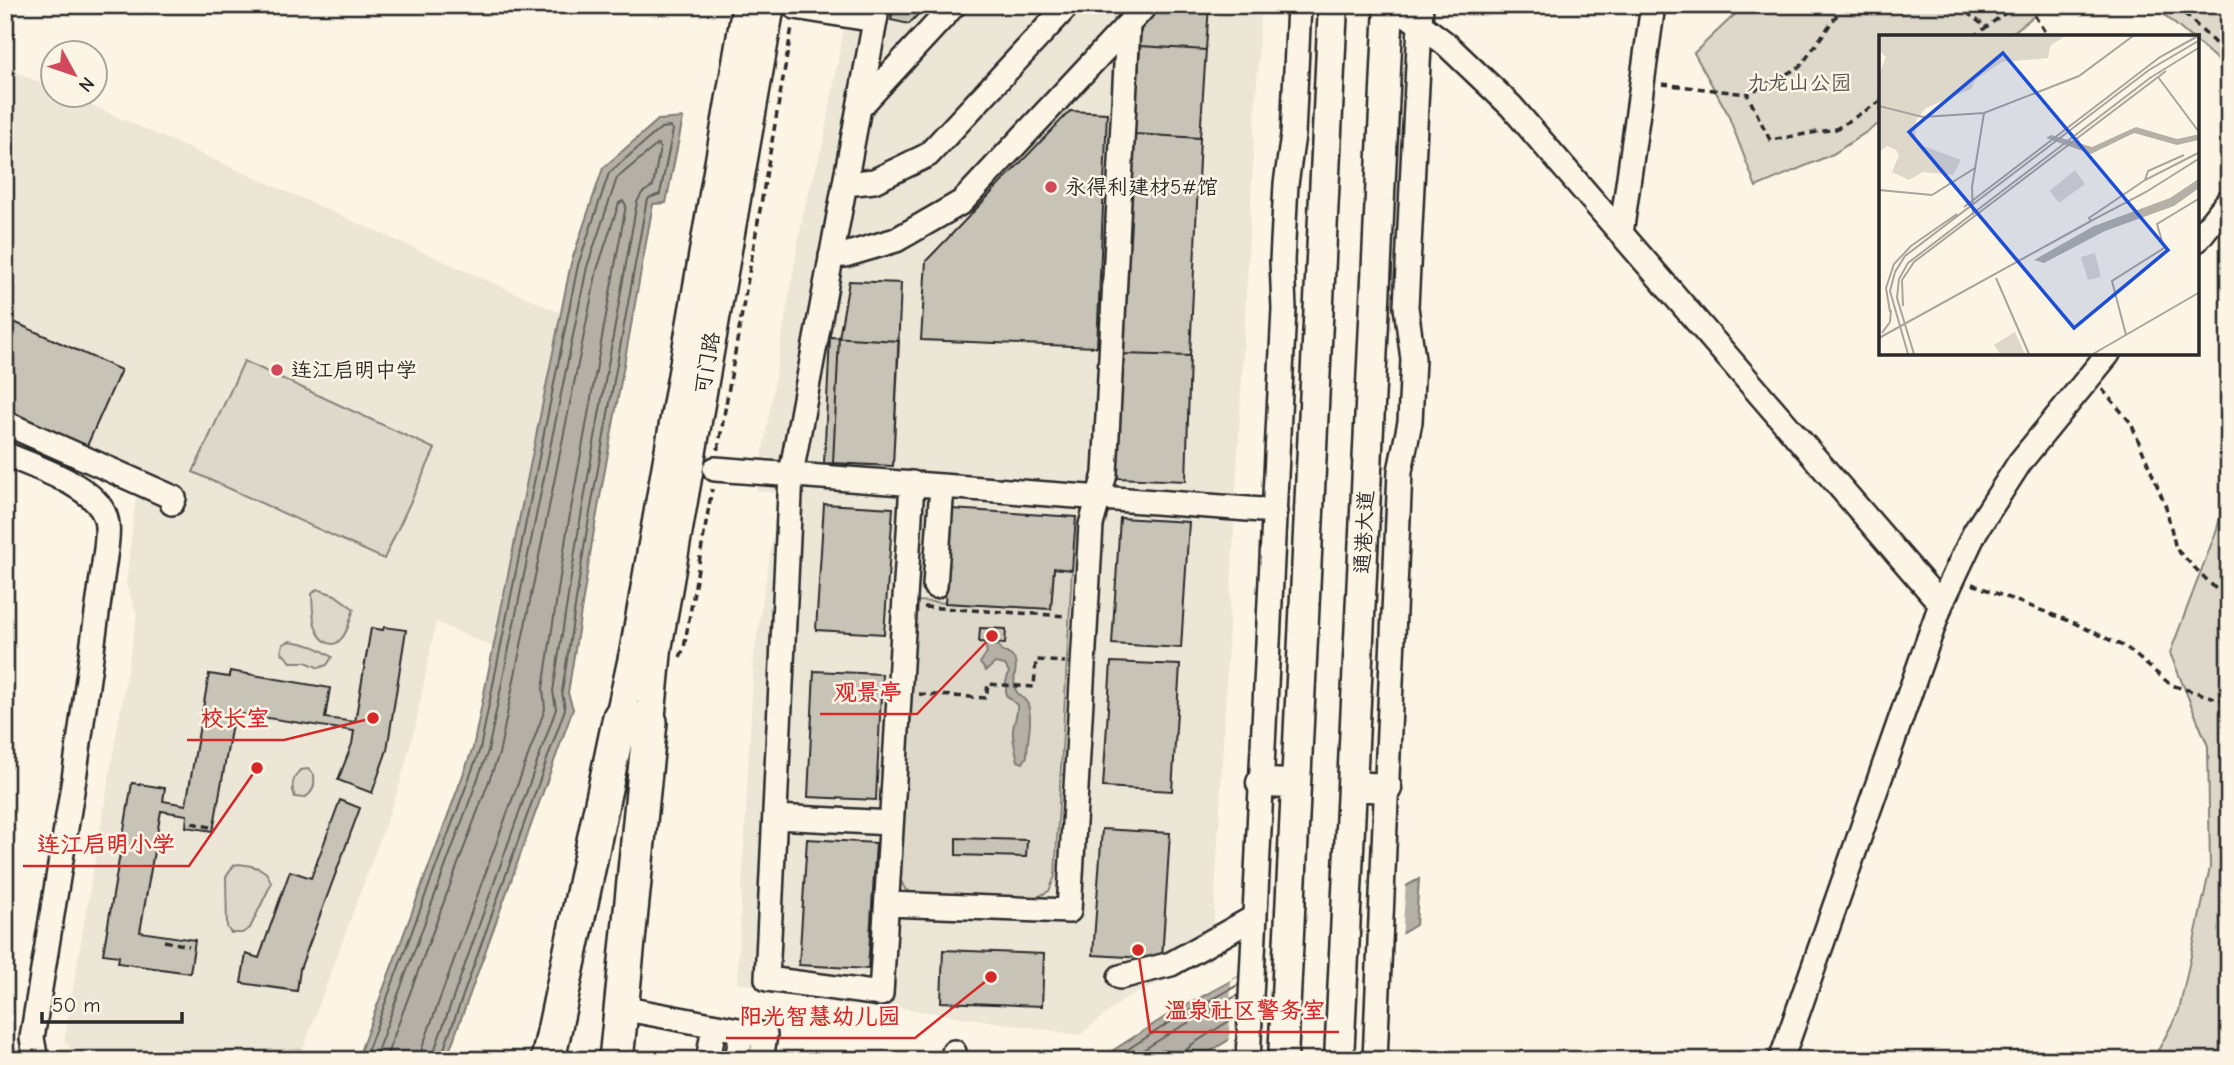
<svg xmlns="http://www.w3.org/2000/svg" width="2234" height="1065" font-family="'Comic Neue','LXGW WenKai TC',sans-serif">
	<style>
		.built { fill: #ece6d7 }
		.green { fill: #ded8ca; stroke: #84827a; stroke-width: 2 }
		.water { fill: #b4b0a5; stroke: #7d7b74; stroke-width: 2 }
		.pier { fill: #fcf5e5 }
		.lines { fill: none; stroke-linecap: round; stroke-linejoin: round }
		.shore { stroke: #62605c; stroke-width: 2 }
		.building { fill: #c8c3b7; stroke: #2b2b2b; stroke-width: 2 }
		.minor-casing { stroke: #2b2b2b; stroke-width: 28 }
		.major-casing { stroke: #2b2b2b; stroke-width: 33 }
		.highway-casing { stroke: #2b2b2b; stroke-width: 38 }
		.path { stroke: #2b2b2b; stroke-width: 3.5; stroke-dasharray: 7 5; stroke-linecap: butt }
		.minor { stroke: #fcf5e5; stroke-width: 23 }
		.major { stroke: #fcf5e5; stroke-width: 28 }
		.highway { stroke: #fcf5e5; stroke-width: 33 }
		.poi-dot { fill: #d1495b; stroke: #fcf5e5; stroke-width: 2.5 }
		.labels { text-anchor: middle; stroke-width: 5; stroke-linejoin: round; paint-order: stroke }
		.park-label { font-size: 21px; fill: #585653; stroke: #fcf5e5 }
		.poi-label { font-size: 21px; fill: #2b2b2b; stroke: #fcf5e5; text-anchor: start }
		.street-label { font-size: 21px; fill: #2b2b2b; stroke: #fcf5e5 }
		.inset-road { fill: none; stroke: #a8a49b; stroke-width: 2 }
		.view { fill: #1d4ed8; fill-opacity: 0.15; stroke: #1d4ed8; stroke-width: 3.5 }
		.inset-edge { fill: none; stroke: #2b2b2b; stroke-width: 3.5 }
		.leader { fill: none; stroke: #d62828; stroke-width: 2.5 }
		.callout-dot { fill: #d62828; stroke: #fcf5e5; stroke-width: 2.5 }
		.callout-label { font-size: 23px; text-anchor: middle; font-weight: bold; fill: #d62828; stroke: #fcf5e5; stroke-width: 5; stroke-linejoin: round; paint-order: stroke }
	</style>
	<rect width="100%" height="100%" fill="#fcf5e5"/>
	<filter id="ink" filterUnits="userSpaceOnUse"><feTurbulence type="fractalNoise" baseFrequency=".0143" numOctaves="2"/><feDisplacementMap in="SourceGraphic" scale="14" xChannelSelector="R" yChannelSelector="G"/><feConvolveMatrix kernelMatrix="1 2 1 2 8 2 1 2 1" color-interpolation-filters="sRGB"/></filter>
	<g filter="url(#ink)">
		<!-- built -->
		<path class="built" d="M848 5H1261L1212 960 1126 998 1080 1035 737 983 754 654 780 493 756 491 803 213 823 144Z
			M5 67 52 88V94L68 95 561 313 493 647 436 622 415 727 399 787 299 1060H80L64 1041 137 614 126 585 137 487 5 428Z"/>
		<!-- green -->
		<path class="green" d="M1745 5H2048L2007 37H1881L1880 123 1833 154 1756 187 1727 112 1694 53Z
			M2153 5H2229V70L2197 42V37H2190Z
			M244 361 435 449 384 559 193 472Z
			M2229 486V1060H2153L2179 1011 2210 868 2208 746 2170 653 2217 529Z
			M1054 568 1072 570 1055 876 1049 891 1036 898 916 895 905 889 899 877 917 601 1051 609Z
			M317 589 335 595 354 609C350 619 348 633 340 640 336 645 330 645 325 641 312 632 313 610 312 594Z
			M290 641C306 643 319 647 332 657L327 665 319 668 306 662H291L281 652 283 644Z
			M308 769 314 775C315 786 314 792 304 798L295 797C290 786 293 778 300 770Z
			M240 864C255 867 268 867 271 884L250 928 242 933H231L227 927 226 877 234 865Z"/>
		<!-- water -->
		<path class="water" d="M683 118 666 203 653 204 593 536 568 693 573 709 446 1060H357L473 748 571 263 603 168 658 120Z
			M985 644 999 646 1001 651C1026 658 1011 672 1015 688 1017 696 1025 697 1028 705 1033 719 1027 741 1027 756L1023 763 1018 761C1016 751 1012 740 1013 730 1014 721 1018 714 1017 705L1006 695V682L1009 672 1005 665 995 663 986 671 980 663 987 653Z
			M1419 879 1416 925 1196 1060H1098L1168 1015Z"/>
		<!-- pier -->
		<path class="pier" d="M1406 882 1402 938 1229 1043 1231 981 1319 929Z"/>
		<g class="lines">
			<!-- shore -->
			<path class="shore" d="M364 1060 480 749 578 265 609 173 661 128 670 127 673 130 660 194 649 198 646 204 586 535 562 692 565 709 440 1060
				M374 1060 488 751 587 267 617 178 658 144 660 148 653 186 642 193 637 202 578 533 553 691 556 709 431 1060
				M385 1060 499 754 597 270 619 203 623 201 626 205 567 531 543 689 545 709 422 1048 420 1060
				M1111 1060 1172 1021 1238 985
				M1127 1060 1177 1029 1238 995
				M1184 1060 1185 1052 1191 1045 1237 1016"/>
		</g>
		<!-- building -->
		<path class="building" d="M894 5H927L909 24 891 20Z
			M1156 5H1209L1206 50 1140 46 1141 23Z
			M1140 46 1206 50 1200 138 1134 134Z
			M1070 111 1107 113 1097 347 921 340 926 261Z
			M1134 134 1200 138 1190 356 1123 354Z
			M849 281 901 283 893 466 833 463 839 338Z
			M5 318 121 370 86 448 5 413Z
			M830 337 899 341 893 466 824 463Z
			M1123 354 1190 356 1186 481 1117 478Z
			M824 504 893 508 884 634 816 630Z
			M951 509 1076 517 1072 570 1054 568 1051 609 945 603Z
			M1120 518 1189 522 1181 648 1112 644Z
			M384 627 406 630 387 750 372 793 338 780 352 744 354 731 234 713 213 831 186 827 187 815 161 811 140 932 195 940 190 973 118 963 119 956 103 954 132 783 165 788 163 801 186 805 209 674 229 677 230 671 330 688 325 718 355 722 371 628 383 630Z
			M980 628 1006 629 1005 644 979 642Z
			M1111 662 1180 665 1172 791 1103 787Z
			M814 671 882 674 876 800 808 797Z
			M340 800 360 808 300 969 297 991 241 983 246 954 259 958 290 871 311 878Z
			M1102 829 1170 833 1162 959 1093 955Z
			M956 838 1027 840 1026 857 956 855Z
			M807 839 876 843 868 969 799 965Z
			M943 950 1044 954 1042 1006 941 1002Z"/>
		<g class="lines">
			<defs>
				<path id="minor" d="M878 5 791 474 767 979 881 994 912 483
					M1394 5 1446 44 1511 106 1941 604
					M795 7 875 20
					M859 108 954 5
					M845 184 874 181 928 155 1068 5
					M1621 234 1653 5
					M2197 240 2229 200
					M831 256 845 255 896 240 962 202 1146 5
					M5 423 174 498 172 503
					M5 454C34 467 94 485 105 516 109 527 107 538 106 549L74 779 32 1038 36 1060
					M715 469 1275 511
					M935 586 942 486
					M776 817 891 823
					M887 904 1069 911 1091 525 1105 474 1128 25
					M1120 977 1171 964 1255 917
					M621 1008 765 1035 761 1060
					M708 1060 714 1027
					M737 1060 742 1031
					M953 1060 954 1052
					M1248 1060 1284 309 1282 261 1286 184 1293 135 1299 5
					M1375 1060 1400 471 1410 422 1413 359 1406 307 1421 5
					M1781 1060 1941 604 1975 532 2020 462 2108 354"/>
				<path id="major" d="M620 717 635 648 747 5
					M650 722 657 649 770 5
					M1261 783 1296 784
					M1352 786 1387 788
					M1283 1060 1333 5
					M1339 1060 1389 5"/>
				<path id="highway" d="M548 1060 620 717 650 722 616 1060"/>
			</defs>
			<!-- minor casing -->
			<use href="#minor" class="minor-casing"/>
			<!-- major casing -->
			<use href="#major" class="major-casing"/>
			<!-- highway casing -->
			<use href="#highway" class="highway-casing"/>
			<!-- path -->
			<path class="path" d="M1844 5 1800 67 1747 94 1770 140 1836 129 1881 101
				M1957 5 1986 27
				M2028 5 2048 37
				M2176 5 2229 57
				M1973 37 2016 5
				M1662 84 1747 94
				M2102 389 2131 423 2166 507 2176 549 2229 602
				M718 450 792 27
				M1972 584 2072 622 2127 648 2171 685 2229 702
				M924 607 1066 616
				M680 657 684 648 712 489
				M919 694 986 698 988 684 1034 687 1036 660 1065 662
				M192 823 210 827
				M164 941 189 946"/>
			<!-- minor -->
			<use href="#minor" class="minor"/>
			<!-- major -->
			<use href="#major" class="major"/>
			<!-- highway -->
			<use href="#highway" class="highway"/>
		</g>
	</g>
	<!-- markers -->
	<g class="poi-dot">
		<circle cx="1051" cy="187" r="7"/>
		<circle cx="277" cy="370" r="7"/>
	</g>
	<g class="labels">
		<!-- park labels -->
		<g class="park-label">
			<text x="1799" y="90">九龙山公园</text>
		</g>
		<!-- poi labels -->
		<g class="poi-label">
			<text x="1065" y="194">永得利建材5#馆</text>
			<text x="291" y="377">连江启明中学</text>
		</g>
		<!-- street labels -->
		<g class="street-label">
			<text transform="translate(707 363) rotate(-80)" y="7">可门路</text>
			<text transform="translate(1364 532) rotate(-87)" y="7">通港大道</text>
		</g>
	</g>
	<!-- overview -->
	<g transform="translate(1879 35)">
		<rect width="320" height="320" fill="#fcf5e5"/>
		<path d="M0 1H186L171 11 169 23 123 27 97 44 92 54 47 73 37 85 36 108 82 125 74 140 44 137 30 145 13 137 20 120 17 115 8 111 0 117V39L7 22 0 15ZM196 135 206 149 180 168 171 156 167 159ZM216 218 222 242 209 245 202 222ZM136 297 146 319H121L115 310Z" fill="#ded8ca"/>
		<path d="M257 92 298 104 321 99 320 105 298 110 255 98 212 119 167 103 172 100 213 112ZM321 143 320 153 295 171 226 196 165 228 155 225 215 191 291 163Z" fill="#b4b0a5"/>
		<path class="inset-road" d="M279 42 320 97M0 71 44 82 105 78 200 41 254 1M321 117 266 145 210 183 212 186 267 157 321 123M266 145 269 136 305 120M0 155 53 160 96 133M85 172 281 22 319 1M94 180 93 152 105 78M117 243 150 319M24 271 23 245 35 227 287 36M11 277 7 253 15 229 32 211 78 179M3 298 11 287 12 275M247 300 233 246 285 213 278 189 321 163M0 303 212 186M29 319 11 256 16 237 26 221 270 35 321 5M35 319 18 263 20 244 29 228 271 43 321 12M214 319 321 257"/>
		<path class="view" d="M124 18 289 215 195 293 30 97Z"/>
		<rect width="320" height="320" class="inset-edge"/>
	</g>
	<!-- callouts -->
	<path class="leader" d="M992 636L917 714H820M373 718L284 740H187M257 768L189 866H23M1138 950L1150 1032H1339M991 977L915 1038H726"/>
	<g class="callout-dot">
		<circle cx="992" cy="636" r="7"/>
		<circle cx="373" cy="718" r="7"/>
		<circle cx="257" cy="768" r="7"/>
		<circle cx="1138" cy="950" r="7"/>
		<circle cx="991" cy="977" r="7"/>
	</g>
	<g class="callout-label">
		<text x="868" y="700">观景亭</text>
		<text x="235" y="726">校长室</text>
		<text x="106" y="852">连江启明小学</text>
		<text x="1245" y="1018">温泉社区警务室</text>
		<text x="820" y="1024">阳光智慧幼儿园</text>
	</g>
	<!-- margin -->
	<rect width="2234" height="1065" fill="none" stroke="#fcf5e5" stroke-width="28"/>
	<rect x="14" y="14" width="2206" height="1037" fill="none" stroke="#2b2b2b" stroke-width="2.5" filter="url(#ink)"/>
	<!-- north arrow -->
	<g transform="translate(74 74) rotate(130)"><circle r="33" fill="#fcf5e5" stroke="#a8a49b" stroke-width="2"/>
	<path d="M0-5L12 26L0 18L-12 26Z" fill="#d1495b"/>
	<text y="-10" font-size="19" font-weight="bold" text-anchor="middle" fill="#2b2b2b">N</text>
	</g>
	<!-- scale -->
	<path d="M42 1012v10h140v-10" fill="none" stroke="#2b2b2b" stroke-width="3.5"/>
	<text x="52" y="1012" font-size="21" fill="#2b2b2b" stroke="#fcf5e5" stroke-width="5" paint-order="stroke">50 m</text>
</svg>
